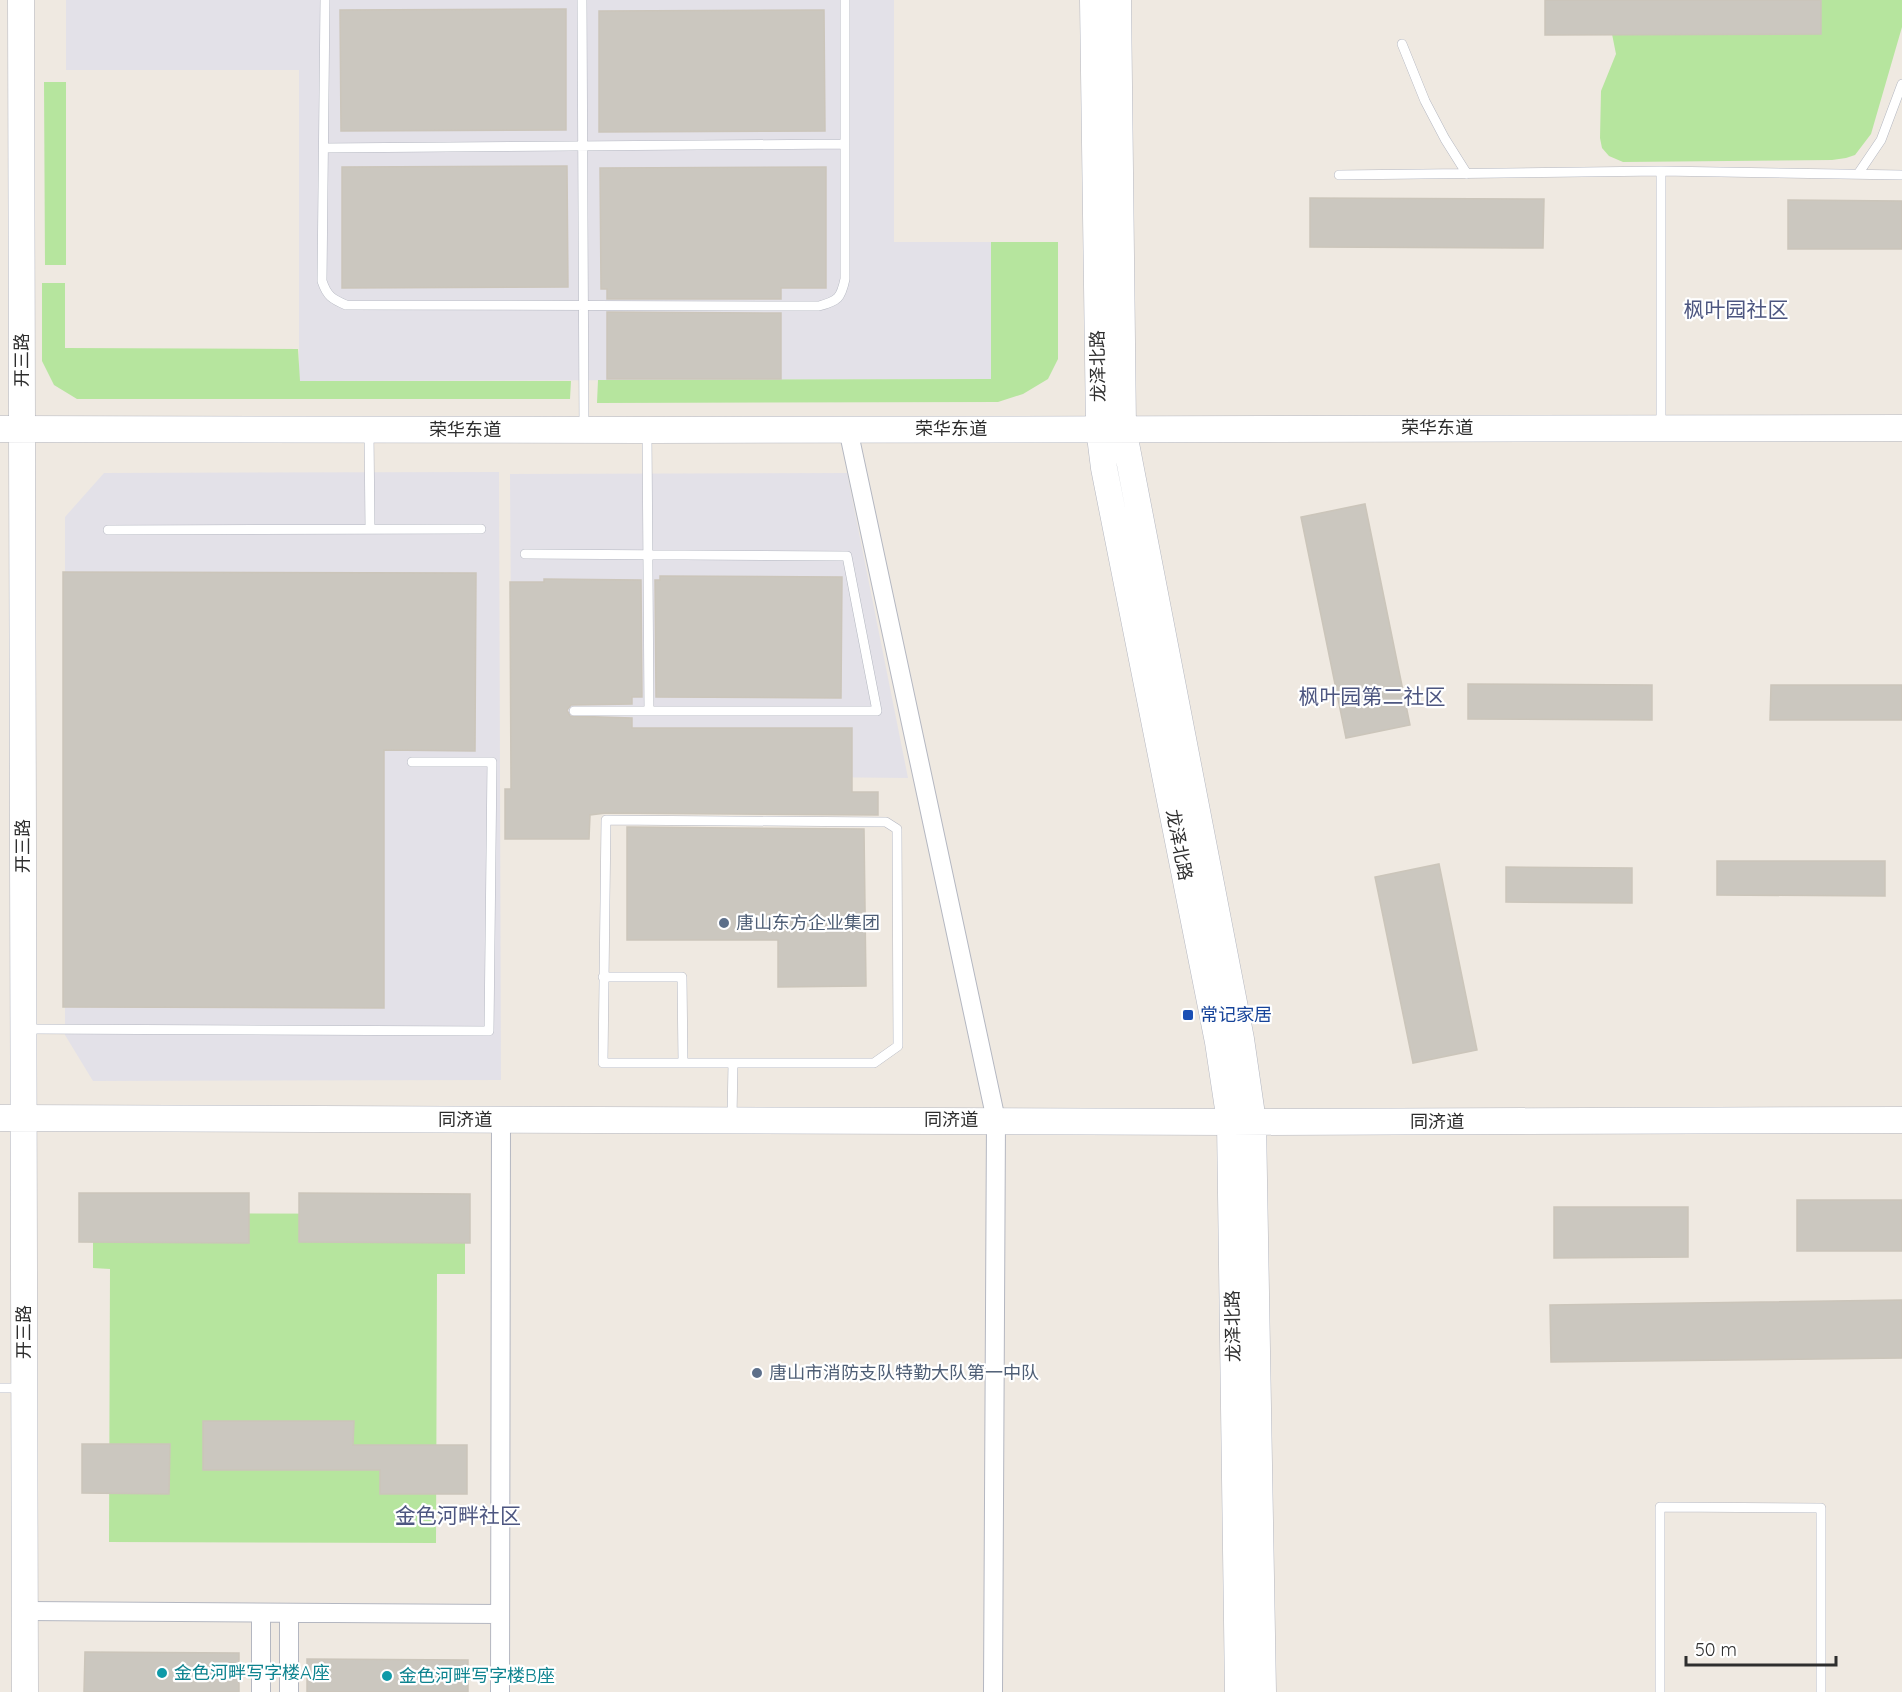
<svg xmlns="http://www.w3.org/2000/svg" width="1902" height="1692" font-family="Quicksand,'Noto Sans SC',sans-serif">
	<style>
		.industrial { fill: #e3e1e8 }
		.green { fill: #b6e59e }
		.building { fill: #cbc7bf; stroke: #cbc5ba; stroke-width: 1.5 }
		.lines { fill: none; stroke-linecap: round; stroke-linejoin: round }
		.lane-casing { stroke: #b4b7c1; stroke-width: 10 }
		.street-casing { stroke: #b4b7c1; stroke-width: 20 }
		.secondary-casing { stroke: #b4b7c1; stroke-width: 27 }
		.lane { stroke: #fff; stroke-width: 9 }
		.street { stroke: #fff; stroke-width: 18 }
		.secondary { stroke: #fff; stroke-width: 26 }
		.service-dot { fill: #5c6f8a; stroke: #fff; stroke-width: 2 }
		.transit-dot { fill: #1a4fb4; stroke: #fff; stroke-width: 2 }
		.culture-dot { fill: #0f9aa8; stroke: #fff; stroke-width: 2 }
		.labels { text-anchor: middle; stroke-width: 4.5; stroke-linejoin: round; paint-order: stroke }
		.street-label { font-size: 18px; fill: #2e2e2e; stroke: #fff }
		.service-label { font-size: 18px; fill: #4e5e75; stroke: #fff; text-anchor: start }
		.transit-label { font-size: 18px; fill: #164399; stroke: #fff; text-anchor: start }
		.culture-label { font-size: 18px; fill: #0d838f; stroke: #fff; text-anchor: start }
		.quarter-label { font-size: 21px; fill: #4d5680; stroke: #fff }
	</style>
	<rect width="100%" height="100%" fill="#efe9e1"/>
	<!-- industrial -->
	<path class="industrial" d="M66 0H894V242H991V379L299 381V70H66Z
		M499 472 501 1080 93 1081 65 1035V517L104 473Z
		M847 473 908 778 512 774 510 474Z"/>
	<!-- green -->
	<path class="green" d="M1599 0H1902V27L1871 134 1855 155 1846 158 1832 160 1623 162 1609 156 1602 148 1600 138 1601 91 1616 54 1611 29Z
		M44 82H66V265H45Z
		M991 242H1058V359L1048 379 1023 394 998 402 597 403 598 380 991 379Z
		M42 283H65V348L298 349 300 381H571L570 399H77L54 385 42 361Z
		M93 1213 465 1214V1274H437L436 1543 109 1542 110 1269 93 1268Z"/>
	<!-- building -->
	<path class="building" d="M1545 0H1821V34L1545 35Z
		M566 9V130L341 131 340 10Z
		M824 10 825 131 599 132V11Z
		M567 166 568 287 342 288V167Z
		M826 167V288H781V299H607V289H601L600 168Z
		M1310 198 1544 199 1543 248 1310 247Z
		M1788 200 1902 201V249H1788Z
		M607 312 781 313V379H607Z
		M1365 504 1410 725 1346 738 1301 517Z
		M63 572 476 573 475 751 384 750V1008L63 1007Z
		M660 576 842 577 841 698 656 697 655 580H660Z
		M544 579 641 580 642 697H632V704L571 705 567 710 570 716 632 718V728H852V792H878V815L606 813 590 815 589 839H505V789H511L510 582H544Z
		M1468 684 1652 685V720L1468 719Z
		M1771 685H1902V720H1770Z
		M627 827 864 829 866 986 778 987V940H627Z
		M1717 861H1885V896L1717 895Z
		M1439 864 1477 1050 1413 1063 1375 877Z
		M1506 867 1632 868V903L1506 902Z
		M79 1193H249V1243L79 1242Z
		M299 1193 470 1194V1243L299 1242Z
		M1797 1200H1902V1251H1797Z
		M1554 1207H1688V1257L1554 1258Z
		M1902 1300V1358L1551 1362 1550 1305Z
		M203 1421H354L353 1445H467V1494H380V1470H203Z
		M82 1444H170L169 1494 82 1493Z
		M85 1652 239 1653V1692H84Z
		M307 1659 468 1660V1692H307Z"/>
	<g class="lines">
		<defs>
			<path id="lane" d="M325 0 322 281C327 296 332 299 346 305L819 306C838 301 841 298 845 279V0
				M582 0 584 430
				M1402 44 1425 101 1445 139 1467 174
				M324 148 845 144
				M1661 171V427
				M1858 174 1881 140 1902 84
				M1339 175 1661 171 1902 175
				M369 432 370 529
				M647 433 649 711
				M108 530 481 529
				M525 554 847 556 877 711H574
				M606 820 886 822 897 829 898 1046 874 1063H603Z
				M603 977H682L683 1063
				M26 1029 489 1031 492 762H412
				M732 1118 733 1063
				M0 1388H22
				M1660 1692V1507L1821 1508V1692"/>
			<path id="street" d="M848 429 996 1120 993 1692
				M25 1611 499 1614
				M261 1692V1613
				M289 1692V1613
				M500 1692 501 1120"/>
			<path id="secondary" d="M21 0 25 1692
				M1093 0 1099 428 1104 468 1218 1042 1230 1122 1238 1692
				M1118 0 1123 428 1241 1039 1253 1122 1263 1692
				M0 429 647 430 1902 428
				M0 1118 1230 1122 1902 1120"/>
		</defs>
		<!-- lane casing -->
		<use href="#lane" class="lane-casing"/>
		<!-- street casing -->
		<use href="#street" class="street-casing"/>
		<!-- secondary casing -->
		<use href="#secondary" class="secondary-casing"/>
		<!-- lane -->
		<use href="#lane" class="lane"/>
		<!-- street -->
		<use href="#street" class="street"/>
		<!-- secondary -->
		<use href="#secondary" class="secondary"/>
	</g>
	<!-- markers -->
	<g class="service-dot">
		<circle cx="724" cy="923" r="6"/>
		<circle cx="757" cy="1373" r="6"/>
	</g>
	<rect class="transit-dot" x="1182" y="1009" width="12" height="12" rx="3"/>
	<g class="culture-dot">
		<circle cx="162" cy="1673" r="6"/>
		<circle cx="387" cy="1676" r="6"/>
	</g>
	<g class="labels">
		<!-- street labels -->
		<g class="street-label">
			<text transform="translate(22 360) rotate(-90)" y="6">开三路</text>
			<text transform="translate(1098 366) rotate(-91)" y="6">龙泽北路</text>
			<text x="1437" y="434">荣华东道</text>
			<text x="951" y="435">荣华东道</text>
			<text x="465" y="436">荣华东道</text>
			<text transform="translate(1179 845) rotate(79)" y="6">龙泽北路</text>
			<text transform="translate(23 846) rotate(-90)" y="6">开三路</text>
			<text x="465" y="1126">同济道</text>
			<text x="951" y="1126">同济道</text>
			<text x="1437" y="1128">同济道</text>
			<text transform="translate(1233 1326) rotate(-91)" y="6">龙泽北路</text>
			<text transform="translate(24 1332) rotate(-90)" y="6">开三路</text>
		</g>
		<!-- service labels -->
		<g class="service-label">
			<text x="736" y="929">唐山东方企业集团</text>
			<text x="769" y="1379">唐山市消防支队特勤大队第一中队</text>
		</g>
		<!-- transit labels -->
		<g class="transit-label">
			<text x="1200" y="1021">常记家居</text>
		</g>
		<!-- culture labels -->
		<g class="culture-label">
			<text x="174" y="1679">金色河畔写字楼A座</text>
			<text x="399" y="1682">金色河畔写字楼B座</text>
		</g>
		<!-- quarter labels -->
		<g class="quarter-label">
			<text x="1736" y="317">枫叶园社区</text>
			<text x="1372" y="704">枫叶园第二社区</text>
			<text x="458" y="1523">金色河畔社区</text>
		</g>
	</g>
	<!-- scale -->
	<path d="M1686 1656v9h150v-9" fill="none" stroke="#2e2e2e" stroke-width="3"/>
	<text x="1695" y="1656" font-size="18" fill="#2e2e2e" stroke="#ffffff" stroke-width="4.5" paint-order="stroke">50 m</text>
</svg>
